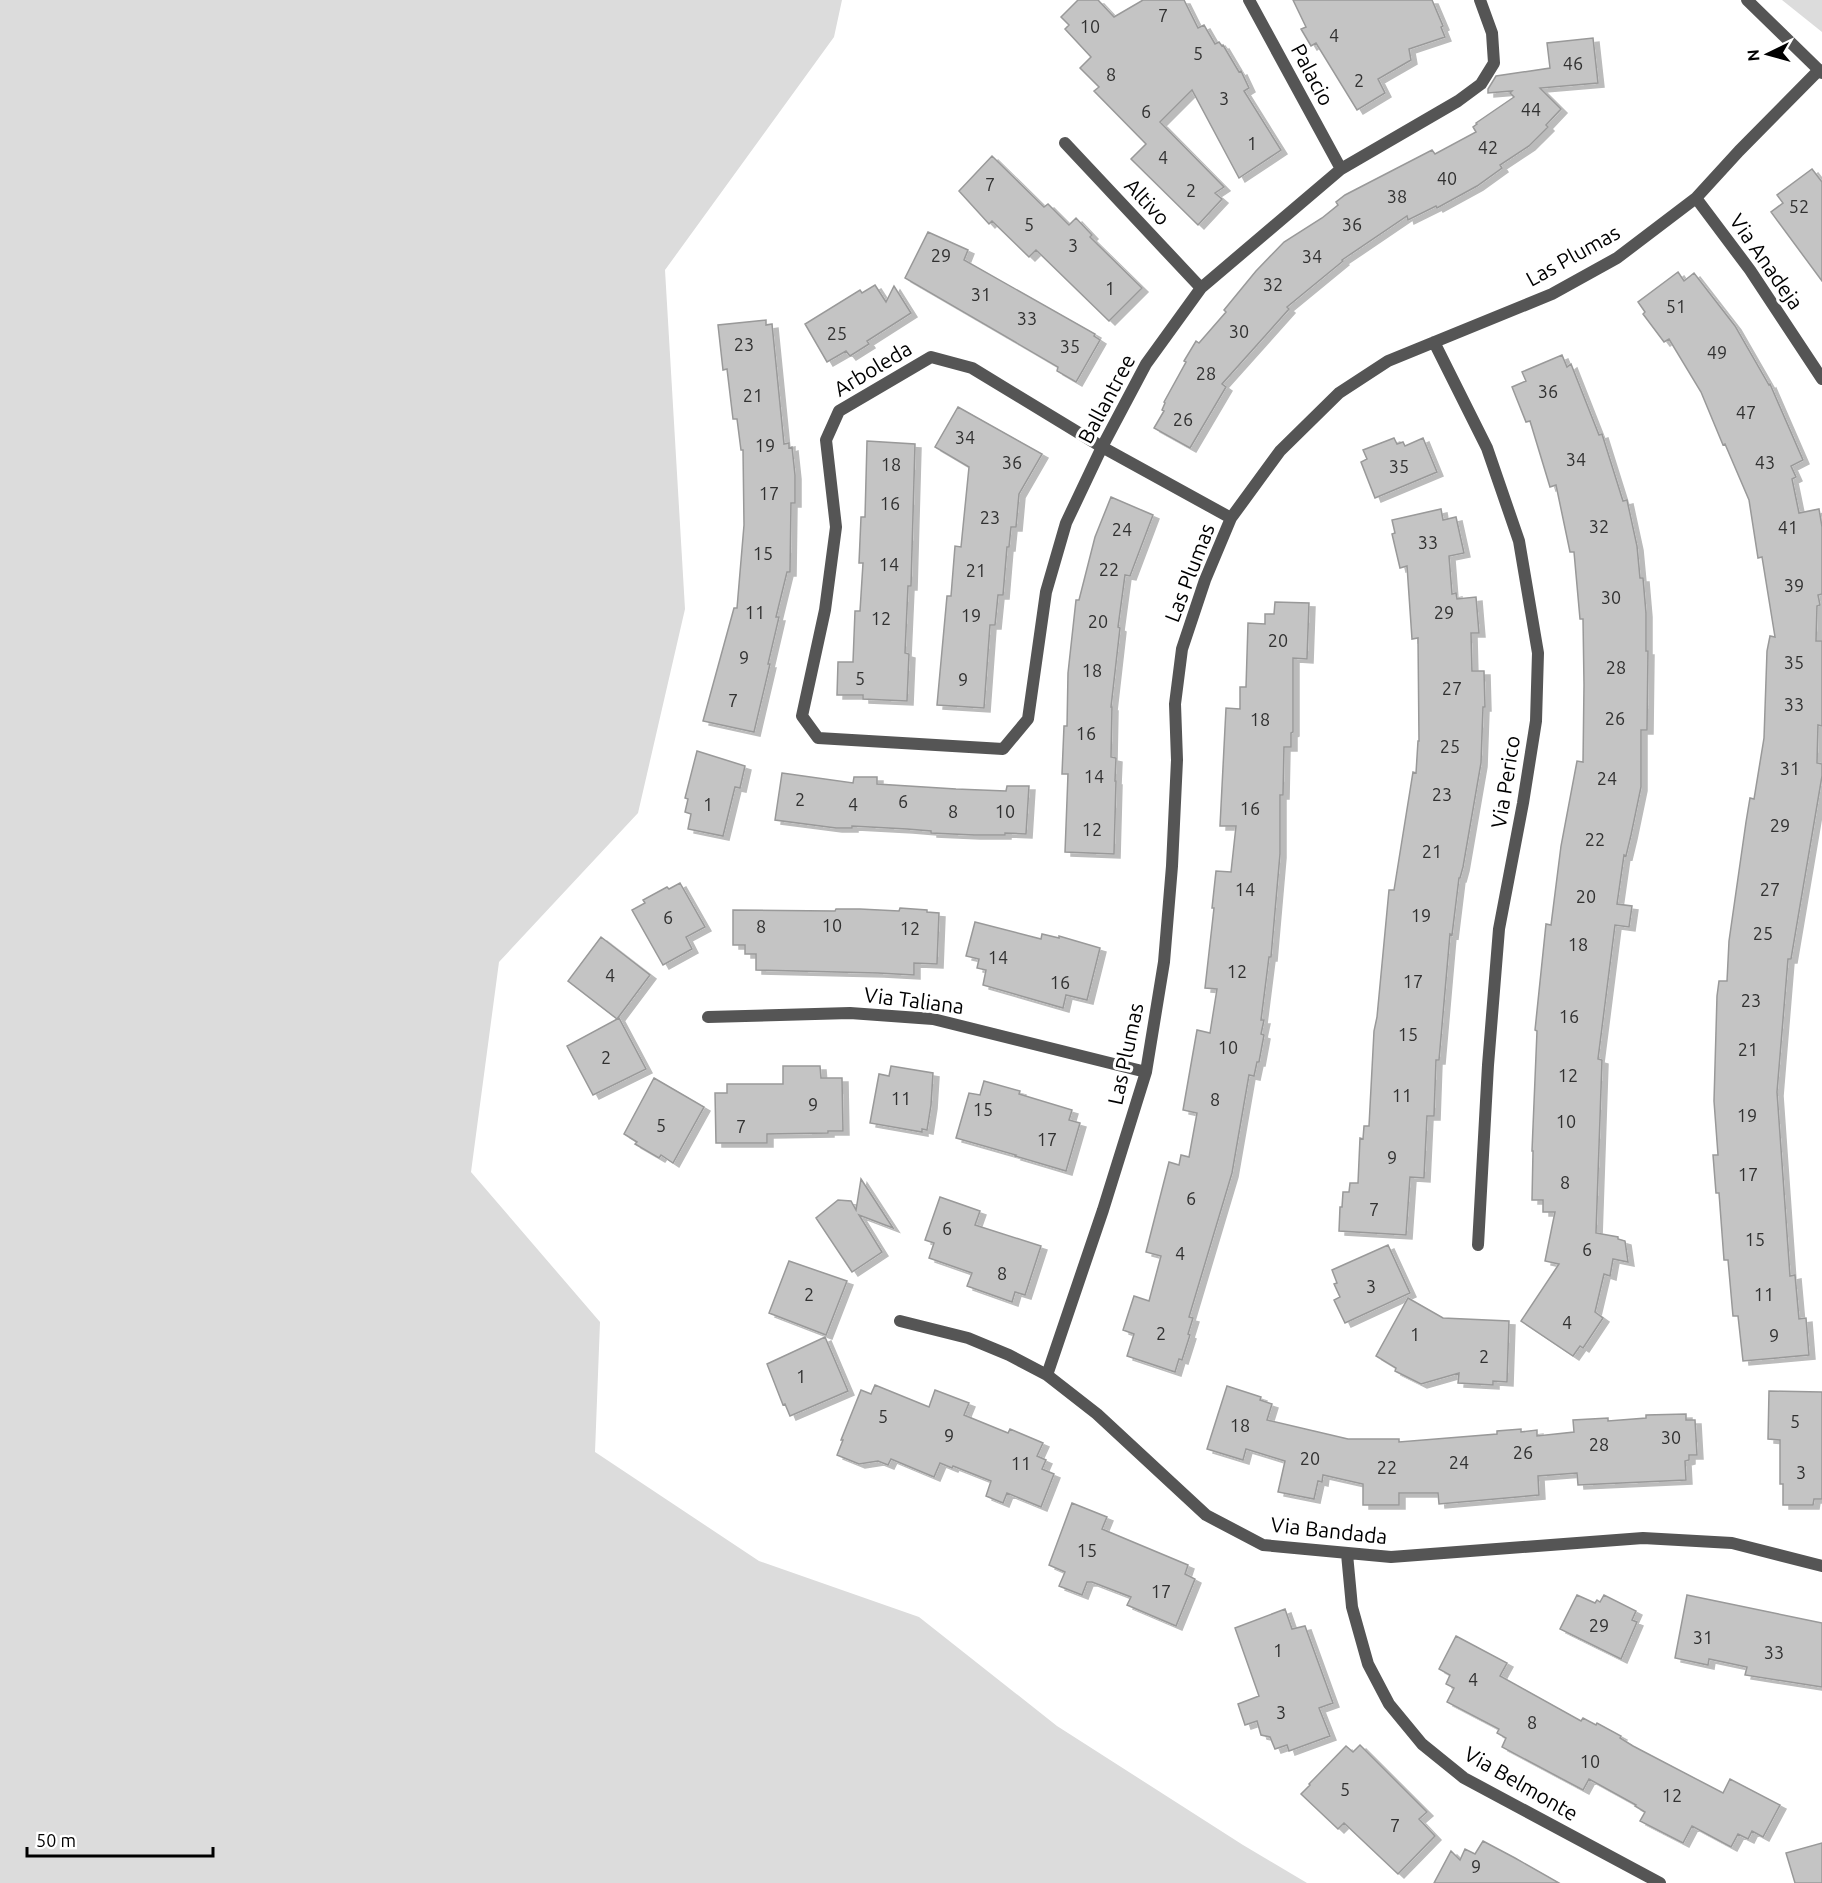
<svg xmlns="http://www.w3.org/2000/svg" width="1822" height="1883" font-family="Ubuntu,sans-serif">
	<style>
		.green { fill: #dcdcdc }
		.building { fill: #c4c4c4; stroke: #999; stroke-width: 1.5; filter: url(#shadow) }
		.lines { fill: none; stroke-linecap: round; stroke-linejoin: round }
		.minor { stroke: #555; stroke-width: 12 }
		.tertiary { stroke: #555; stroke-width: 12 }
		.labels { text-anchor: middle; stroke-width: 6; stroke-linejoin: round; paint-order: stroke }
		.number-label { font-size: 18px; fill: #313131 }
		.street-label { font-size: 21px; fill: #000; stroke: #fff }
	</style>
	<defs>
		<filter id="shadow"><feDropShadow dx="6" dy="4" stdDeviation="0" flood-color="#0004"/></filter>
	</defs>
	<rect width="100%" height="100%" fill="#fff"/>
	<!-- green -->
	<path class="green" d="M0 0H842L834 37 665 270 685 609 638 813 499 962 471 1172 600 1322 595 1452 759 1561 919 1617 1057 1726 1243 1845 1307 1883H0Z
		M1782 0H1822V32Z"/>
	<!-- building -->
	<path class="building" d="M1078 0H1098L1114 17 1143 0H1184L1198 28 1204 25 1215 44 1219 42 1222 46 1223 45 1239 72 1241 71 1249 88 1244 91 1281 150 1239 178 1192 90 1160 122 1224 187 1215 193 1222 199 1198 225 1131 159 1146 144 1094 91 1099 87 1080 68 1091 57 1065 29 1069 25 1061 17Z
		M1293 0H1432L1443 26 1441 27 1445 37 1409 49 1411 60 1378 79 1385 93 1357 110 1316 43 1311 46 1301 29 1306 27Z
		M1593 38 1598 83 1540 88 1561 109 1546 125 1548 127 1529 146 1500 165 1502 168 1477 186 1437 208 1436 206 1408 220 1407 216 1342 260 1343 261 1287 307 1289 309 1222 384 1226 387 1190 448 1154 428 1164 411 1162 410 1165 403 1164 402 1186 362 1184 361 1196 341 1199 343 1226 312 1224 310 1256 271 1284 242 1322 218 1338 205 1336 202 1345 195 1432 150 1435 154 1476 132 1473 127 1477 124 1476 123 1514 97 1510 93 1512 91 1488 93V89L1496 76 1550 68 1547 43Z
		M992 156 1044 207 1048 204 1069 225 1076 218 1092 235 1090 237 1142 288 1109 321 1036 250 1029 257 992 221 989 224 959 191Z
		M1812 169 1822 182V281L1771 212 1783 203 1777 195Z
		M928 232 968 250 964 260 1095 334 1094 336 1100 340 1076 382 1057 371 1058 367 905 278Z
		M1678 272 1684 281 1694 273 1735 326 1769 385 1770 384 1803 460 1791 466 1796 477 1792 479 1799 513 1819 509 1822 527V594L1818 595 1820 605 1817 606 1816 641H1822V726L1818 725 1817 763 1822 764V776L1791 959H1788L1777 1092 1790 1276 1795 1275 1799 1319 1806 1318 1809 1355 1743 1361 1738 1316H1733L1728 1260H1724L1719 1193H1716L1713 1155H1718L1714 1101 1717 996 1719 981H1727L1729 941 1746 822 1750 798 1754 799 1764 738 1767 651 1770 636 1775 637 1762 557 1758 558 1749 500 1725 444 1723 445 1701 392 1669 339 1664 342 1643 314 1645 312 1638 302Z
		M875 285 886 302 894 286 911 313 867 341 869 344 850 356 846 351 827 362 805 324 860 290 862 293Z
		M766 320V325L772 324 784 444 789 443V448L792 447 795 475V503H791L790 572H787L776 617H779L768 664H770L754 732 703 721 734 608H737L744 525 743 450H741L737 419H733L727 369 723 370 718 325Z
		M1562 355 1567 367 1571 364 1599 435 1602 434 1623 501 1627 500 1637 546 1640 578H1643L1646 613V651H1648L1647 730H1641V787L1631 835 1626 856 1624 855 1617 904 1632 906 1629 927 1615 925 1598 1059 1602 1060 1596 1233 1618 1237V1239L1625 1241 1628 1262 1613 1259 1610 1276 1604 1274 1595 1312 1603 1318 1583 1348 1580 1346 1573 1356 1521 1321 1559 1264 1545 1261 1555 1212H1543V1200H1532L1533 1151H1532L1537 1031 1535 1030 1546 924 1551 925 1561 846 1577 761 1583 762 1584 685 1583 619H1580L1574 552H1570L1556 485 1550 487 1530 421 1526 422 1512 387 1526 381 1522 372Z
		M958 407 1042 454 1019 494 1016 527H1011L1009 547H1007L1003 595H998L995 625H990L984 708 937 705 947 596H951L955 546 961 547 969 467 935 447Z
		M1394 438 1397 444 1403 442 1405 446 1423 438 1437 472 1375 498 1361 462 1367 459 1363 450Z
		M867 441 915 444 911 586H908L905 653 909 654 907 701 863 699V695H837L838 662H853L855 611H860L863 563H859L861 517H865Z
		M1111 497 1153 515 1130 576 1125 575 1118 627 1120 628 1111 707H1112L1111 757 1116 758 1115 781H1116L1114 854 1065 852 1068 774H1062L1064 726H1067L1068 673 1076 600H1079L1095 537Z
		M1441 509 1443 520 1456 517 1464 553 1449 556 1452 594 1456 593 1457 599 1476 597 1479 633H1471L1472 671H1484L1485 707H1483L1481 763 1463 867 1460 878H1459L1452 935 1450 934 1439 1060H1436L1434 1116H1427L1424 1178 1410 1177 1406 1235 1339 1231 1340 1207H1342L1343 1192H1349L1350 1183H1358L1360 1138 1363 1139 1364 1126H1369L1374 1031 1377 1017 1389 890H1394L1413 772 1416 773 1418 741H1419L1418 638 1412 639 1407 566 1400 568 1392 534 1395 533 1392 520Z
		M1275 602 1309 603 1307 659 1293 658V732L1291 733V747H1284L1283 795H1280V854L1271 957H1269L1261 1020H1264L1261 1034 1264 1035 1259 1062H1257L1254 1076 1249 1075 1232 1173 1189 1317 1193 1318 1188 1334 1190 1335 1182 1360 1179 1359 1175 1372 1127 1356 1134 1334 1123 1330 1134 1296 1149 1301 1161 1256 1146 1252 1169 1162 1179 1165 1181 1155 1189 1157 1197 1113 1183 1110 1197 1030 1210 1033 1217 989 1205 988 1214 908H1212L1216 871 1231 872 1236 826H1220L1226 708 1240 709V687H1246L1248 623 1265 624V614H1274Z
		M697 751 745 766 740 788 735 787 723 836 688 829 691 814 685 812 688 799 685 798Z
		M782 773 853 783 854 777H877V784L956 789 1006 791 1007 786H1029L1026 834 1005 833V835H974L931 833V831L907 829 852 826V828H836L775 820Z
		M680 883 705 927 686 937 692 949 663 965 632 910 645 903 643 900 667 887 669 889Z
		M900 908 927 910V912L939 913 937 964 914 963V975L878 973 756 970V954H745V945H733V910L835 911 836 909H860L899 911Z
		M975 922 1041 939 1042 934 1059 938V936L1100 948 1087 1000 1066 995 1063 1008 983 985 986 970 977 968 979 959 966 956Z
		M601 937 650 975 617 1019 568 981Z
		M619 1018 646 1069 593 1095 567 1046Z
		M783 1066H820L821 1078H842L843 1131H828V1133L767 1134V1143H716L715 1093H727V1084H783Z
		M891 1066 933 1073 931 1105 927 1130 922 1129V1132L870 1123 879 1074 889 1076Z
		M654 1078 704 1107 673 1163 661 1155 659 1158 635 1144 637 1142 624 1134Z
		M984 1081 1020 1091 1019 1094 1072 1110 1069 1120 1080 1123 1066 1171 1015 1156 1016 1155 956 1138 969 1093 980 1095Z
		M861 1179 893 1228 859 1215 882 1252 852 1272 816 1218 838 1200 851 1201 856 1210Z
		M940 1197 980 1211 975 1225 1041 1246 1025 1295 1015 1292 1012 1302 967 1286 972 1273 929 1258 934 1243 925 1240Z
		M1388 1245 1410 1293 1345 1323 1334 1300 1340 1297 1334 1284 1337 1283 1332 1270Z
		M789 1261 847 1281 826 1335 769 1313Z
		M1408 1298 1443 1318 1509 1321 1507 1382 1493 1381V1385L1458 1383 1459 1373 1421 1384 1395 1371 1396 1368 1376 1356Z
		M825 1337 848 1391 790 1416 785 1404 783 1405 767 1364Z
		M875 1385 929 1407 935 1390 969 1403 964 1415 1008 1433 1010 1429 1043 1443 1037 1456 1046 1460 1042 1469 1054 1474 1041 1507 1007 1493 1003 1503 986 1496 991 1481 953 1466 952 1468 940 1463 934 1477 891 1459 888 1465 878 1461 859 1464 837 1455 843 1440H841L861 1390 871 1394Z
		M1227 1386 1261 1397 1260 1400 1272 1404 1267 1420 1348 1439H1399V1442L1497 1434V1431L1521 1429V1432L1537 1430V1436L1574 1432 1573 1420 1608 1418V1421L1646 1418V1415L1686 1414V1420H1695L1697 1455H1689V1460L1685 1461 1686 1480 1578 1485 1577 1473 1538 1476 1539 1495 1439 1504 1438 1493H1399V1505H1363V1484L1323 1475 1322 1482 1318 1481 1314 1499 1278 1492 1285 1461 1246 1449 1243 1460 1207 1449Z
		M1769 1391 1822 1392V1499H1814L1813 1505H1783V1484H1780V1440L1768 1439Z
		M1072 1503 1107 1517 1102 1529 1188 1565 1185 1574 1195 1579 1176 1626 1127 1605 1131 1597 1092 1582H1087L1082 1595 1059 1586 1065 1572 1049 1565Z
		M1577 1595 1595 1603 1597 1600 1600 1602 1604 1595 1636 1611 1632 1620 1637 1622 1621 1659 1560 1629Z
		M1687 1595 1822 1623V1687L1745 1675 1747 1667 1709 1659 1708 1665 1675 1658Z
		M1285 1609 1292 1629 1305 1626 1333 1703 1319 1708 1330 1736 1289 1751 1287 1745 1275 1749 1270 1737 1261 1735 1257 1721 1245 1725 1238 1704 1259 1696 1235 1628Z
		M1456 1636 1507 1663 1500 1676 1581 1721 1583 1718 1596 1725 1597 1723 1621 1736 1620 1738 1633 1746 1723 1793 1730 1779 1780 1805 1763 1837 1752 1831 1748 1839 1738 1834 1731 1847 1692 1826 1683 1843 1640 1821 1645 1812 1635 1806 1636 1805 1589 1779 1583 1790 1502 1747 1506 1738 1497 1733 1499 1729 1447 1702 1454 1688 1446 1684 1450 1675 1439 1669Z
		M1360 1745 1427 1812 1419 1819 1435 1836 1398 1874 1344 1823 1338 1829 1301 1794 1310 1785 1309 1784 1346 1746 1353 1752Z
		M1483 1841 1515 1858 1559 1883H1434L1451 1851 1460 1860 1465 1849 1475 1854Z
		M1822 1843V1883H1795L1786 1853Z"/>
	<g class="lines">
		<!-- minor -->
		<path class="minor" d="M1249 0 1341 169
			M1065 143 1201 288
			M1696 198 1750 270 1822 379
			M1434 342 1487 448 1519 541 1538 653 1536 721 1523 803 1499 929 1488 1065 1478 1245
			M1231 518 1102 447 972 368 931 357 839 411 826 440 836 527 825 610 802 716 818 738 1003 749 1028 719 1046 592 1066 523 1102 447 1146 364 1201 288 1341 169 1458 101 1481 84 1494 63 1492 33 1480 0
			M708 1017 850 1013 933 1019 1146 1072
			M900 1321 968 1338 1009 1355 1047 1375 1097 1414 1206 1515 1263 1545 1391 1557 1643 1538 1732 1543 1822 1566
			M1047 1375 1103 1210 1146 1072 1164 962 1172 866 1177 760 1175 704 1182 649 1205 580 1231 518 1280 451 1339 393 1388 361 1552 294 1617 258 1696 198 1739 151 1819 70
			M1347 1554 1352 1607 1368 1664 1389 1704 1422 1744 1464 1778 1660 1883"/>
		<!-- tertiary -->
		<path class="tertiary" d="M1747 0 1822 73"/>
	</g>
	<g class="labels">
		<!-- number labels -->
		<g class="number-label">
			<text x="1163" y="22">7</text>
			<text x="1090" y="33">10</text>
			<text x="1334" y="42">4</text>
			<text x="1198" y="60">5</text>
			<text x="1573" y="70">46</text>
			<text x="1111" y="81">8</text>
			<text x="1359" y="87">2</text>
			<text x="1224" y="105">3</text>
			<text x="1531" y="116">44</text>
			<text x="1146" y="118">6</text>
			<text x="1252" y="150">1</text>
			<text x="1488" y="154">42</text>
			<text x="1163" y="164">4</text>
			<text x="1447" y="185">40</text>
			<text x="990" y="191">7</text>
			<text x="1191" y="197">2</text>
			<text x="1397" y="203">38</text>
			<text x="1799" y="213">52</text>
			<text x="1029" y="231">5</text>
			<text x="1352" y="231">36</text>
			<text x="1073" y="252">3</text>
			<text x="941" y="262">29</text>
			<text x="1312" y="263">34</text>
			<text x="1273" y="291">32</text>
			<text x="1110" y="295">1</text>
			<text x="981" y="301">31</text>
			<text x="1676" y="313">51</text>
			<text x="1027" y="325">33</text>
			<text x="1239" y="338">30</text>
			<text x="837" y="340">25</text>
			<text x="744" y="351">23</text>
			<text x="1070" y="353">35</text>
			<text x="1717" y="359">49</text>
			<text x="1206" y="380">28</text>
			<text x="1548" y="398">36</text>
			<text x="753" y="402">21</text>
			<text x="1746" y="419">47</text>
			<text x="1183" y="426">26</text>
			<text x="965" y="444">34</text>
			<text x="765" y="452">19</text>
			<text x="1576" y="466">34</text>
			<text x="1012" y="469">36</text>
			<text x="1765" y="469">43</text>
			<text x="891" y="471">18</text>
			<text x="1399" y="473">35</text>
			<text x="769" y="500">17</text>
			<text x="890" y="510">16</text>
			<text x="990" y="524">23</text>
			<text x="1599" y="533">32</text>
			<text x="1788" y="534">41</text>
			<text x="1122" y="536">24</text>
			<text x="1428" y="549">33</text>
			<text x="763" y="560">15</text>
			<text x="889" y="571">14</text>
			<text x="1109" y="576">22</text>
			<text x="976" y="577">21</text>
			<text x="1794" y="592">39</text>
			<text x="1611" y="604">30</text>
			<text x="755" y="619">11</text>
			<text x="1444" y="619">29</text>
			<text x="971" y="622">19</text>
			<text x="881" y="625">12</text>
			<text x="1098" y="628">20</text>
			<text x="1278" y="647">20</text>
			<text x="744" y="664">9</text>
			<text x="1794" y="669">35</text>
			<text x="1616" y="674">28</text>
			<text x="1092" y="677">18</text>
			<text x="860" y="685">5</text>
			<text x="963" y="686">9</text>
			<text x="1452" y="695">27</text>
			<text x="733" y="707">7</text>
			<text x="1794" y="711">33</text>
			<text x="1615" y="725">26</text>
			<text x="1260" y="726">18</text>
			<text x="1086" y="740">16</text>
			<text x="1450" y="753">25</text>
			<text x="1790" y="775">31</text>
			<text x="1094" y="783">14</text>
			<text x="1607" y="785">24</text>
			<text x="1442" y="801">23</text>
			<text x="800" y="806">2</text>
			<text x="903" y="808">6</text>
			<text x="708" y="811">1</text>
			<text x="853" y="811">4</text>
			<text x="1250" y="815">16</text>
			<text x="953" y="818">8</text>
			<text x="1005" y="818">10</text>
			<text x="1780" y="832">29</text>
			<text x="1092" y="836">12</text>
			<text x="1595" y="846">22</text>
			<text x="1432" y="858">21</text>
			<text x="1245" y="896">14</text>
			<text x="1770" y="896">27</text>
			<text x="1586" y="903">20</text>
			<text x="1421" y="922">19</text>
			<text x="668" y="924">6</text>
			<text x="832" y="932">10</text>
			<text x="761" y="933">8</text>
			<text x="910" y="935">12</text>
			<text x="1763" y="940">25</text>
			<text x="1578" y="951">18</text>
			<text x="998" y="964">14</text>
			<text x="1237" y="978">12</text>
			<text x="610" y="982">4</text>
			<text x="1413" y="988">17</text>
			<text x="1060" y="989">16</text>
			<text x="1751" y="1007">23</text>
			<text x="1569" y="1023">16</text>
			<text x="1408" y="1041">15</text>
			<text x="1228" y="1054">10</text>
			<text x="1748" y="1056">21</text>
			<text x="606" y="1064">2</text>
			<text x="1568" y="1082">12</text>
			<text x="1402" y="1102">11</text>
			<text x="901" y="1105">11</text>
			<text x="1215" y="1106">8</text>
			<text x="813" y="1111">9</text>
			<text x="983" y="1116">15</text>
			<text x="1747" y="1122">19</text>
			<text x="1566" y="1128">10</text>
			<text x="661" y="1132">5</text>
			<text x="741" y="1133">7</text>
			<text x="1047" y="1146">17</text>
			<text x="1392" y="1164">9</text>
			<text x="1748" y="1181">17</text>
			<text x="1565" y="1189">8</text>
			<text x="1191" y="1205">6</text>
			<text x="1374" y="1216">7</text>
			<text x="947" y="1235">6</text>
			<text x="1755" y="1246">15</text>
			<text x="1587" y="1256">6</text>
			<text x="1180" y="1260">4</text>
			<text x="1002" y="1280">8</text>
			<text x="1371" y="1293">3</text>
			<text x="809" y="1301">2</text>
			<text x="1764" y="1301">11</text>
			<text x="1567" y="1329">4</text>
			<text x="1161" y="1340">2</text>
			<text x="1415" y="1341">1</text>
			<text x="1774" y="1342">9</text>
			<text x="1484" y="1363">2</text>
			<text x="801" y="1383">1</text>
			<text x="883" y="1423">5</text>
			<text x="1795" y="1428">5</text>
			<text x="1240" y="1432">18</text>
			<text x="949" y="1442">9</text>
			<text x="1671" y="1444">30</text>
			<text x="1599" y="1451">28</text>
			<text x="1523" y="1459">26</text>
			<text x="1310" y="1465">20</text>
			<text x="1459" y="1469">24</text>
			<text x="1021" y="1470">11</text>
			<text x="1387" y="1474">22</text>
			<text x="1801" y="1479">3</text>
			<text x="1087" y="1557">15</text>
			<text x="1161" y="1598">17</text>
			<text x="1599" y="1632">29</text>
			<text x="1703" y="1644">31</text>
			<text x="1278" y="1657">1</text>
			<text x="1774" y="1659">33</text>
			<text x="1473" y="1686">4</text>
			<text x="1281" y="1719">3</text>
			<text x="1532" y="1729">8</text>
			<text x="1590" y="1768">10</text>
			<text x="1345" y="1796">5</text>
			<text x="1672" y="1802">12</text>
			<text x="1395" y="1832">7</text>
			<text x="1476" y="1873">9</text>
		</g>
		<!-- street labels -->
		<g class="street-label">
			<text transform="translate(1312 75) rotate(62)" y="7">Palacio</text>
			<text transform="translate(1147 202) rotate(47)" y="7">Altivo</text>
			<text transform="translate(1573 256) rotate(-29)" y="7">Las Plumas</text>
			<text transform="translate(1766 262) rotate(55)" y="7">Via Anadeja</text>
			<text transform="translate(873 369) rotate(-31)" y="7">Arboleda</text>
			<text transform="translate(1107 399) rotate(-62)" y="7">Ballantree</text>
			<text transform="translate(1190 573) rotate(-69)" y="7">Las Plumas</text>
			<text transform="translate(1506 782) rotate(-81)" y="7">Via Perico</text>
			<text transform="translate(914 1001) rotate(7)" y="7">Via Taliana</text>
			<text transform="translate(1126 1054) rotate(-78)" y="7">Las Plumas</text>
			<text transform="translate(1329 1531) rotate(6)" y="7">Via Bandada</text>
			<text transform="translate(1521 1784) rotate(30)" y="7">Via Belmonte</text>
		</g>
	</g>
	<!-- north arrow -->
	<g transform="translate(1768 54) rotate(265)" stroke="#ffffff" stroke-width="4.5" paint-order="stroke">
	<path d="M0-4.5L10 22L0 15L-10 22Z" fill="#000000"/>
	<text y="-9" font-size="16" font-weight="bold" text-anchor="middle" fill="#000000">N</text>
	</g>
	<!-- scale -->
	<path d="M27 1847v9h186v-9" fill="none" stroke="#000000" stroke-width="3"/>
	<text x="36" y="1847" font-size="18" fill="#000000" stroke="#ffffff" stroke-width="4.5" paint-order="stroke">50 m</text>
</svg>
